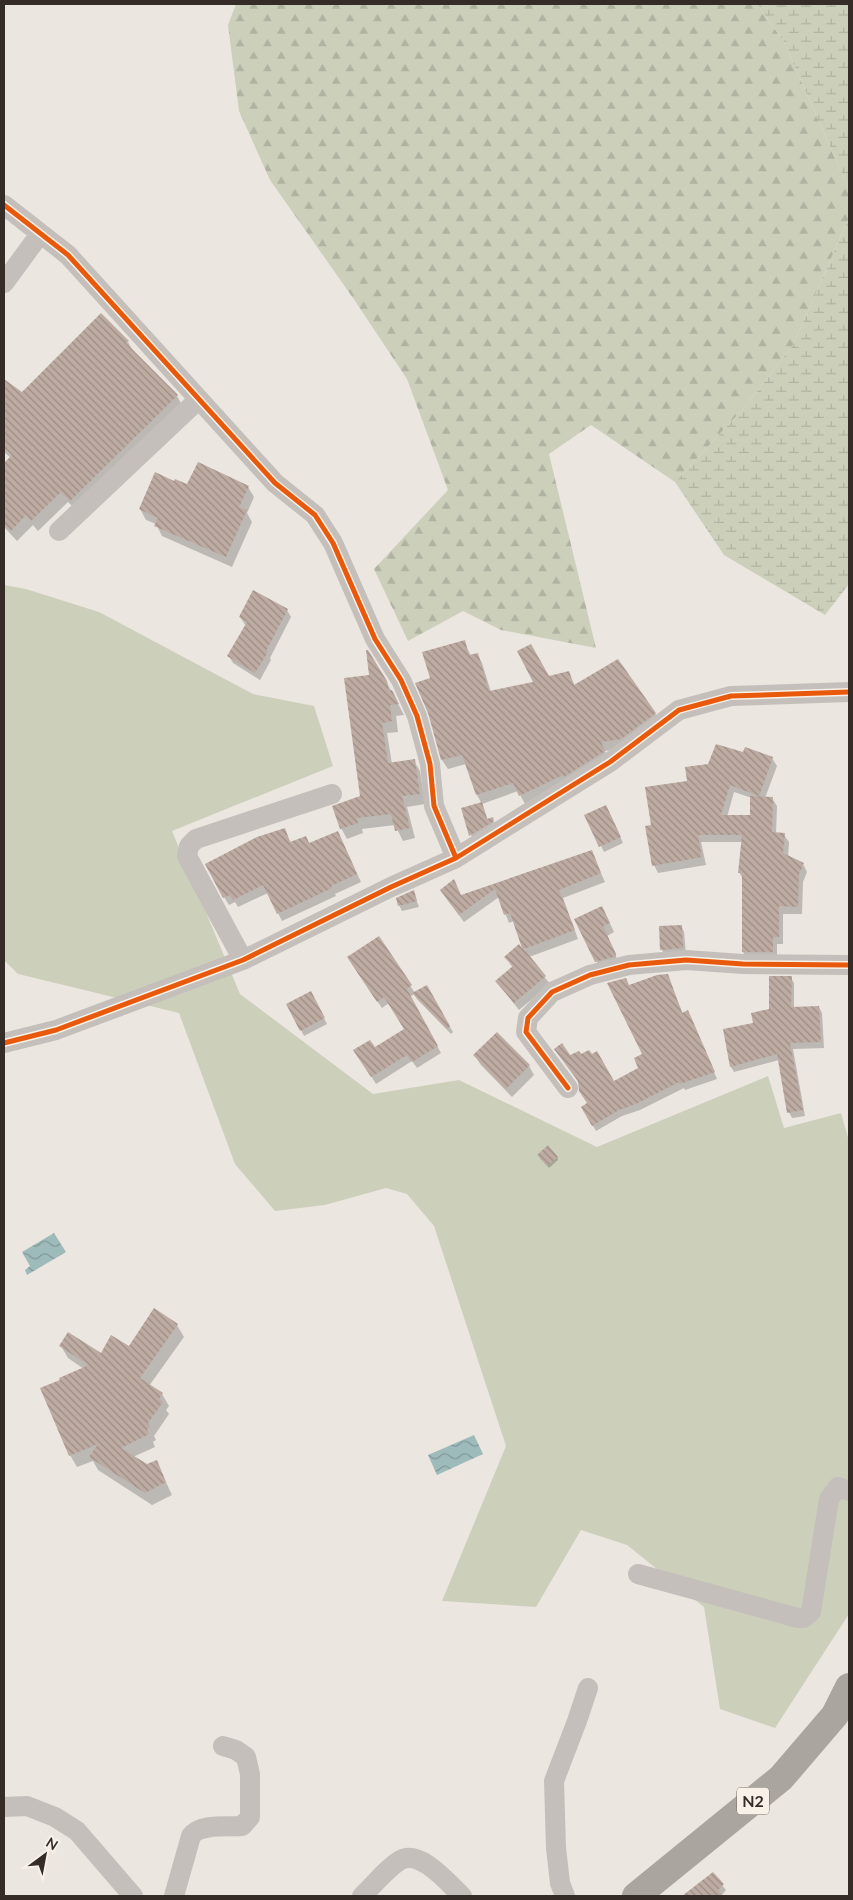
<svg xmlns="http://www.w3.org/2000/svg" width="853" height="1900" font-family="Lato,sans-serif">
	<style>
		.green { fill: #ccd0bb }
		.forest { fill: url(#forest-firs) }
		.wetland { fill: url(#wetland-marsh) }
		.water { fill: url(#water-waves) }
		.shadow { fill: #0003; fill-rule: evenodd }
		.building { fill: url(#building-back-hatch) }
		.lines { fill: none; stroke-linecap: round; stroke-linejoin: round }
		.minor { stroke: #c4bfba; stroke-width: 20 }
		.highway { stroke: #aba59f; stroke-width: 28 }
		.cycleway-casing { stroke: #f8f1e8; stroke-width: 8 }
		.cycleway { stroke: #e8590c; stroke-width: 5 }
		.labels { text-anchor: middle; stroke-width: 4.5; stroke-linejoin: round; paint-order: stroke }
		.shield { fill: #f8f1e8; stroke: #706762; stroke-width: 1 }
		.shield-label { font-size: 16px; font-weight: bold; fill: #352c28 }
	</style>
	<defs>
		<pattern id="forest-firs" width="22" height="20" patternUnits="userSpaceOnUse" patternTransform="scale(1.25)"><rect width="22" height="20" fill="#ccd0bb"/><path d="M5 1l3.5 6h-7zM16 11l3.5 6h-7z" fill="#b0b3a1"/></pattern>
		<pattern id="wetland-marsh" width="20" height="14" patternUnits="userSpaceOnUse" patternTransform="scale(1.25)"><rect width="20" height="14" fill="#ccd0bb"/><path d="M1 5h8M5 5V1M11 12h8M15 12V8" fill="none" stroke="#b0b3a1"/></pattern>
		<pattern id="water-waves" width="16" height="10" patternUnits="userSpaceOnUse" patternTransform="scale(1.25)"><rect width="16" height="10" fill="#9ebbbb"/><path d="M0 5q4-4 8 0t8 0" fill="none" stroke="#829898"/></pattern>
		<pattern id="building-back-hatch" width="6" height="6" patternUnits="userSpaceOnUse" patternTransform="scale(1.25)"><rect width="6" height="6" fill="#beaca3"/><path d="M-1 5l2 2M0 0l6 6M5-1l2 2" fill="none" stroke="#9b8c85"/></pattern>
	</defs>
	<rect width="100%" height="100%" fill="#ece6e0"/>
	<!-- green -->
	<path class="green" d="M4 585 26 589 99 612 253 694 314 706 333 766 172 831 240 994 373 1094 459 1080 597 1147 768 1076 784 1128 841 1113 849 1141V1614L775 1728 720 1709 704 1607 627 1545 581 1530 536 1607 442 1601 506 1446 434 1226 407 1194 386 1188 325 1205 275 1211 235 1164 179 1013 18 974 4 960Z"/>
	<!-- forest -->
	<path class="forest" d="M236 4H757L784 42 849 190V218L793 345 744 408 675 482 591 425 549 454 596 648 501 630 463 611 408 641 374 569 448 490 407 379 353 298 270 180 239 111 228 25Z"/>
	<!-- wetland -->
	<path class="wetland" d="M757 4H849V190L784 42Z
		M849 218V584L825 615 724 555 675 482 744 408 793 345Z"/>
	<!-- water -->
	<path class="water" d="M54 1233 66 1252 27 1275 25 1270 30 1266 22 1252Z
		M474 1435 483 1454 437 1475 428 1455Z"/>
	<!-- shadow -->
	<path class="shadow" d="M128 342 134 353 177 396 183 407 77 511 68 502 38 531 33 525 17 541 4 527V465L11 458 4 452V380L23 394Z
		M188 486 248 487 254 497 247 513 252 522 232 567 162 536 156 524 146 520 140 509Z
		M287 610 291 617 270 658 271 660 260 680 233 663 229 656 246 626 240 617Z
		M464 642 471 656 477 654 482 663 491 692 535 683 568 672 575 686 655 713 660 722 627 747 605 751 609 761 525 804 518 791 482 804 488 820 492 819 495 824 473 841 463 809 482 804 477 795 466 764 448 769 442 760 431 679Z
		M386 681 404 715 396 716 398 732 387 733 392 764 414 761 420 771 425 804 407 807 415 838 403 841 395 825 362 829 363 833 347 839 341 828 362 797Z
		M744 754 772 758 777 766 765 798H772L777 806 776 834 784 835 789 842 788 857 803 864 807 872 803 882 802 914H783V944H777V960L747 959 743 952V879L739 872 742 842H701L706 865 658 873 654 865 653 826 689 782 709 765ZM734 792 752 798 751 817H727Z
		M609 812 623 843 604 852 586 815Z
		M284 830 291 843 306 837 310 844 338 832 361 882 335 894 336 896 282 921 268 893 238 907 235 902 229 905 224 897Z
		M591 851 605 882 563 898 578 939 529 957 550 984 519 1010 497 982 513 968 506 958 526 953 514 921 509 923 499 897 464 922 446 898 454 881 461 896Z
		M413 891 419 907 402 911 399 905Z
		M607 917 614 932 607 936 620 965 601 970 576 920Z
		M681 926 684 932 686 954 665 956 662 950Z
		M378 937 415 993 426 987 453 1032 451 1034 417 999 414 994 410 997 441 1053 417 1068 412 1061 376 1084 355 1050 374 1049 406 1029 389 1003 382 1008 352 964Z
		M667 975 683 1014 691 1018 717 1079 685 1090 684 1088 640 1110 622 1116 596 1131 582 1107 588 1104 579 1083 555 1049 614 1083 640 1069 644 1055 629 986Z
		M791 978 794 983V1008L819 1007 822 1013 824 1048 793 1049 805 1116 792 1118 789 1112 779 1060 734 1072 731 1067 724 1030 755 1024 770 1010Z
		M314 999 327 1024 304 1036 301 1030Z
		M475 1055 529 1066 534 1075 512 1097 480 1064Z
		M557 1157 558 1160 549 1168 540 1158Z
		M154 1309 177 1325 184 1337 149 1386 162 1394 169 1406 166 1410 169 1414 154 1436 156 1440 153 1442 155 1447 133 1457 147 1466 156 1461 172 1495 152 1505 98 1470 93 1461 77 1467 70 1455 62 1381 84 1369 68 1358 61 1346 101 1354 129 1348Z
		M713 1874 726 1890 721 1896H684Z"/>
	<!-- building -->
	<path class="building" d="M101 313 129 341 126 343 178 395 70 501 61 492 31 521 26 515 11 531 4 524V463L12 455 4 448V379L22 392Z
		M198 462 249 486 239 507 247 510 226 557 154 526 158 518 139 509 155 472 174 481 175 479 187 484Z
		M253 590 288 609 266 651 268 652 255 673 227 656 247 622 239 617Z
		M465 640 469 655 478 653 489 691 533 682 517 651 531 644 549 676 569 671 574 685 618 659 656 713 621 739 601 742 605 751 564 777 563 775 519 796 513 783 476 795 462 755 441 760 428 713 415 683 430 678 422 652Z
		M366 650H368L387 681 389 691 392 690 399 704 390 705 392 721 382 723 388 763 415 759 420 794 402 796 410 828 395 831 391 814 357 818 358 823 340 829 332 806 360 796 344 678 369 675Z
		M716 744 743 752 745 747 773 757 759 796 730 785 721 815H750V796L773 797 772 832 785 833 783 853 804 863 799 874 798 907 779 906V937H773V952H742V873H738L742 835H698L702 857 652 866 645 826 651 825 645 787 687 781 685 767 708 764Z
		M482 802 487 819 493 817 494 821 469 836 461 808Z
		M606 805 621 837 599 847 584 815Z
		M285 828 290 842 306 836 309 843 338 831 357 874 331 886 332 888 277 914 263 885 233 900 230 895 223 898 205 864 257 837Z
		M592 850 601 873 559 890 575 930 524 949 546 976 514 1003 495 981 513 966 504 957 519 944 522 948 510 913 504 915 495 889 459 915 440 890 454 879 461 895Z
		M414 890 417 901 398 906 396 898Z
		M602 906 610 923 603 926 616 954V956L595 962 574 919Z
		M682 925 683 948 660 950 659 926Z
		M379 936 412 985 407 989 438 1046 412 1062 407 1055 371 1077 353 1050 370 1040 375 1047 404 1029 384 997 377 1002 347 957Z
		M668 974 682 1013 688 1010 715 1072 680 1084 679 1082 636 1104 619 1110 592 1126 581 1107 587 1103 579 1091 578 1081 554 1049 562 1043 570 1055 579 1051 581 1054 589 1050 592 1054 597 1051 614 1081 638 1068 634 1058 642 1054 607 983 626 978 629 985 657 975Z
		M769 976H792L791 1007 819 1006 821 1042 790 1043 803 1110 787 1113 777 1054 730 1067 723 1029 753 1023 751 1013 769 1009Z
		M427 985 450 1026 447 1029 412 993Z
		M311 991 325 1018 300 1031 286 1004Z
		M497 1032 530 1065 506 1089 473 1055Z
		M548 1145 558 1157 547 1166 537 1155Z
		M154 1308 178 1324 140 1378 163 1393 159 1399 163 1402 148 1423 150 1427 147 1429 149 1434 121 1448 147 1464 157 1460 166 1482 145 1493 89 1457 98 1444 69 1456 40 1388 60 1380 59 1378 89 1365 59 1346 68 1332 101 1353 111 1335 129 1346Z
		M713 1872 724 1884 718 1890 723 1896H682Z"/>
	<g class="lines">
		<!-- minor -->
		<path class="minor" d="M4 205 68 255 275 483 315 515 333 543 375 639 401 680 417 716 430 764 434 806 456 858
			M4 283 40 234
			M59 531 199 399
			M243 960 187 856 189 846 196 839 332 794
			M4 1043 56 1030 243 960 391 887 456 858 610 762 679 710 731 696 849 692
			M568 1088 526 1032 528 1018 552 992 590 975 629 965 686 960 743 964 849 965
			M638 1574 798 1618H804L811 1612 829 1499 838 1487 849 1491
			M4 1807 27 1806 55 1817 77 1831 133 1896
			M174 1896 191 1836C200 1823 227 1827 242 1826L250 1817V1774L246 1757 236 1750 223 1746
			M362 1896C374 1885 385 1870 399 1861 419 1847 449 1884 462 1896
			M565 1896 560 1883 556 1848 554 1781 577 1721 588 1688"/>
		<!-- highway -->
		<path class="highway" d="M636 1896 781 1778 835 1715 849 1687"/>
		<defs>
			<path id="cycleway" d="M4 205 68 255 275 483 315 515 333 543 375 639 401 680 417 716 430 764 434 806 456 858
				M4 1043 56 1030 243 960 391 887 456 858 610 762 679 710 731 696 849 692
				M568 1088 526 1032 528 1018 552 992 590 975 629 965 686 960 743 964 849 965"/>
		</defs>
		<!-- cycleway casing -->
		<use href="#cycleway" class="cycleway-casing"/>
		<!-- cycleway -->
		<use href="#cycleway" class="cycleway"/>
	</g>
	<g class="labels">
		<!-- shield labels -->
		<rect class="shield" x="737" y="1787.5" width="32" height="27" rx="4"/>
		<g class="shield-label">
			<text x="753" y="1807">N2</text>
		</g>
	</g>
	<!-- border -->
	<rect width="853" height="1900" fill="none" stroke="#352c28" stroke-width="10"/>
	<!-- north arrow -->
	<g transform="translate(45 1855) rotate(32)" stroke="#f8f1e8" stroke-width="4" paint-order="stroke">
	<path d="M0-4L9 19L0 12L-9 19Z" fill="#352c28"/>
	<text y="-8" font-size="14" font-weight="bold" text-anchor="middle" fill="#352c28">N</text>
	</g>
</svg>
